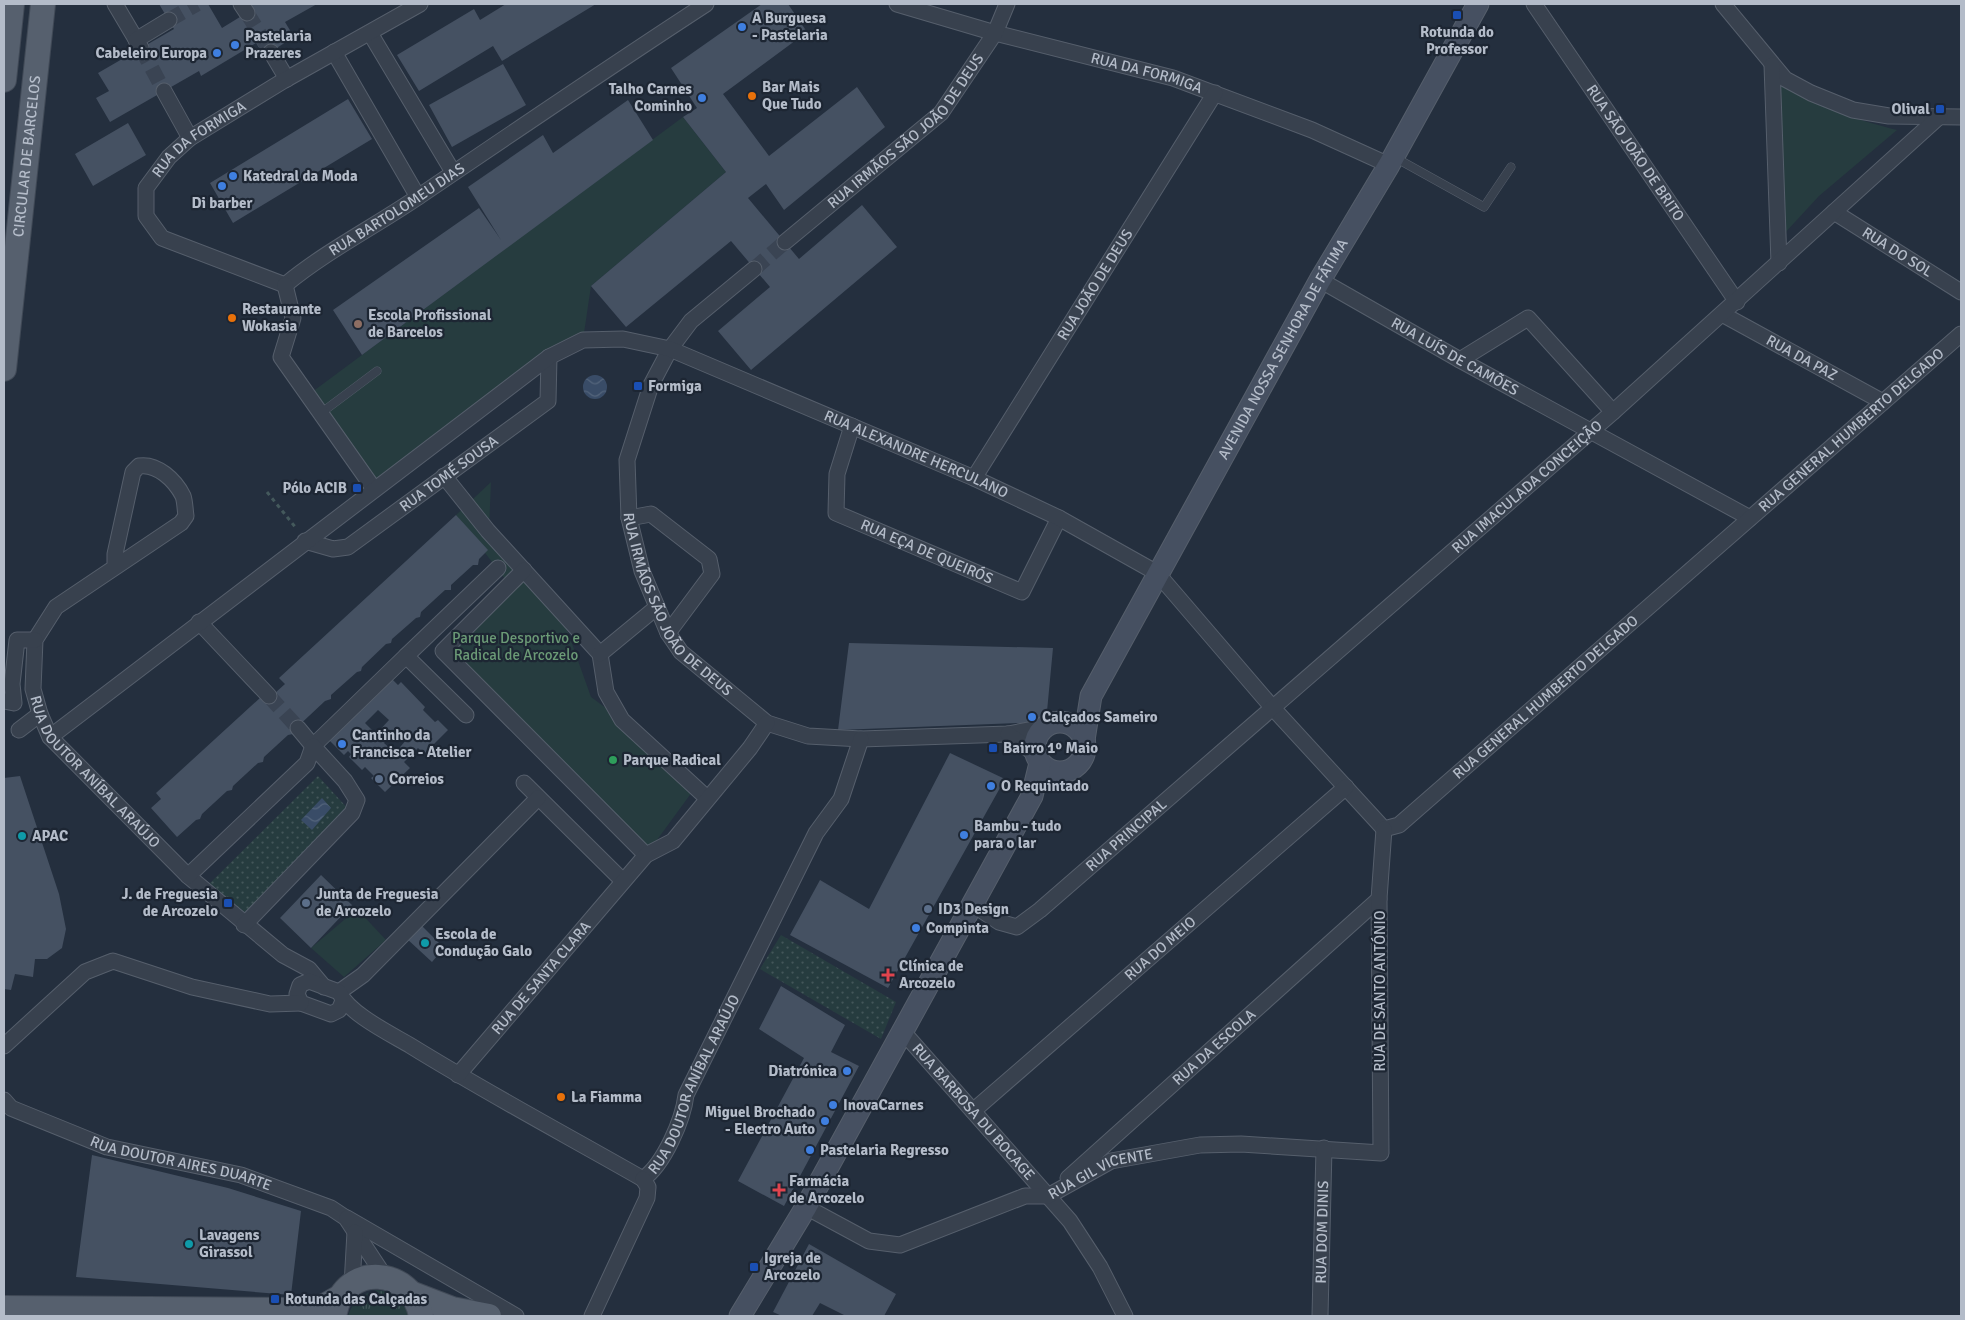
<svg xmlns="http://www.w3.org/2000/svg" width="1965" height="1320" font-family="Signika,sans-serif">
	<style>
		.grass { fill: url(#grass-tufts) }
		.park { fill: #263c3f }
		.garden { fill: url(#garden-dots) }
		.water { fill: url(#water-waves) }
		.building { fill: #455162; fill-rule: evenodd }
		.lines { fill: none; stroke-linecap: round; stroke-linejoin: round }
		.street-tunnel { stroke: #3a4453; stroke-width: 15; stroke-dasharray: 15 8; stroke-linecap: butt }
		.lane-casing { stroke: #565f6c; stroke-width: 9 }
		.street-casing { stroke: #565f6c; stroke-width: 17 }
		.secondary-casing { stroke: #565f6c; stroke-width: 23 }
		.primary-casing { stroke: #414a57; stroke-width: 26 }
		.path { stroke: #44595c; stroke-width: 3; stroke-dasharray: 4 4; stroke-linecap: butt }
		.lane { stroke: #38414e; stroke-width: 8 }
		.street { stroke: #38414e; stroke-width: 15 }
		.secondary { stroke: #465061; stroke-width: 21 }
		.primary { stroke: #56606e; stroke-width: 24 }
		.transit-dot { fill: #1a4fb4; stroke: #1d2633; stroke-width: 2 }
		.shop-dot { fill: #3f7fe0; stroke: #1d2633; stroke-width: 2 }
		.food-dot { fill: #e8710a; stroke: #1d2633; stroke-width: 2 }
		.education-dot { fill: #8d6e63; stroke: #1d2633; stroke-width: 2 }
		.leisure-dot { fill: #2e9e5b; stroke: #1d2633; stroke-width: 2 }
		.service-dot { fill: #5c6f8a; stroke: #1d2633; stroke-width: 2 }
		.culture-dot { fill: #0f9aa8; stroke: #1d2633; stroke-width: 2 }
		.health-dot { fill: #e0444e; stroke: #1d2633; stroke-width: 2 }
		.labels { text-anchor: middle; stroke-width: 4.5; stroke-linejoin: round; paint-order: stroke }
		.poi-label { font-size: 15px; font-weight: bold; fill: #b4bcc9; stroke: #1d2633; text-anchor: start }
		.street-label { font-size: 15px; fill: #b4bcc9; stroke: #1d2633 }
		.park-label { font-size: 15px; fill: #6b9a76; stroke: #1d2633 }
	</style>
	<defs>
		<pattern id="grass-tufts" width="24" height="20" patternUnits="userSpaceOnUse" patternTransform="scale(1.25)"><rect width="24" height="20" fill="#263c3f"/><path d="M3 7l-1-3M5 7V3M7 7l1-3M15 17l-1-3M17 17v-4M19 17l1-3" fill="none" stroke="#435659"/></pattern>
		<pattern id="garden-dots" width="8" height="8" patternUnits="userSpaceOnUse" patternTransform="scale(1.25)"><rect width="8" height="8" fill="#263c3f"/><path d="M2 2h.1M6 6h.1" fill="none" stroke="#435659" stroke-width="1.8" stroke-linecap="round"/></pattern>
		<pattern id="water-waves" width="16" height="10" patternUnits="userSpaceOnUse" patternTransform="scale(1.25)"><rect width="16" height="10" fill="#394c67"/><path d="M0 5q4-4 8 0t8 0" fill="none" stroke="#53647b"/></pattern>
	</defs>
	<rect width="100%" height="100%" fill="#242f3e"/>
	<!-- grass -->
	<path class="grass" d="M377 1290C396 1292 403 1299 410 1316H348C353 1301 361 1294 377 1290Z"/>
	<!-- park -->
	<path class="park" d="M1781 85C1820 108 1854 119 1897 130L1819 196 1783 235Z
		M683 117 726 172 591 286 583 340 373 483 308 395Z
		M491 482 489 531 560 610 591 697 622 720 695 788 646 855 443 651 505 579 456 515Z
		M357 909 386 940 344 977 311 948Z"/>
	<!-- garden -->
	<path class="garden" d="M318 776 352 813 244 925 204 889Z
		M781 935 896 1002 881 1039 760 969Z"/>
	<!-- water -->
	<path class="water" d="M583 387a12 12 0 1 1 24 0a12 12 0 1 1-24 0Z
		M322 798 331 808 312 830 301 820Z"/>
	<!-- building -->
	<path class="building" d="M159 4H208L222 28 253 9 250 4H317L285 22 294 37 264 56 256 43 201 76 199 71 110 122 96 98 109 91 98 73 174 29Z
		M506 4H596L502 61 493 46 419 91 397 55 474 9 480 20Z
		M762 4H788L807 32 723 94 769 156 857 87 885 127 784 210 766 184 748 198 799 259 862 205 897 247 751 370 718 331 770 287 731 241 626 327 591 286 726 172 683 117 697 108 671 68Z
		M503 64 526 105 452 147 429 105Z
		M348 99 372 139 233 223 210 183Z
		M628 100 653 140 362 355 333 310 479 208 501 240 468 187 543 135 553 153Z
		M128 123 146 155 93 186 75 154Z
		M456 515 488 550 479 559 478 565H473L451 585V590H445L421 612 420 617 416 618 392 639 391 643 386 644 362 667 361 671 357 672 331 695V699L325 701 294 730 293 734 288 735 264 757 263 762 258 763 233 786 232 790 227 791 202 814 200 819 196 820 177 837 151 808 161 799 156 793 261 697 265 702 285 684 279 678Z
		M849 643 1053 648 1046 722 838 730Z
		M391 678 398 685 401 682 425 707 423 710 435 722 438 720 448 730 424 754 418 748 404 762 410 768 385 792 371 778 374 776 365 767 362 770 349 757 351 754 348 751 344 755 329 740ZM378 710 389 720 376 734 365 723ZM397 729 407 739 395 753 384 743Z
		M950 753 1005 779 888 988 790 935 820 880 869 909Z
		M20 776 59 894 66 929 62 948 47 959H35L33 977 15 974 11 990 4 989V778Z
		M321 875 352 905 311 948 280 918Z
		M420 924 444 948 432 962 406 938Z
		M781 986 845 1025 831 1052 859 1066 784 1206 738 1181 804 1058 759 1029Z
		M92 1155 228 1188 301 1211 291 1295 76 1277Z
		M809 1244 896 1294 884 1316H846L820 1303 812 1316H782L773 1312Z"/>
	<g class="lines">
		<!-- street-tunnel -->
		<path class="street-tunnel" d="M247 13 271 52
			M169 20 197 4
			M141 48 164 91
			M754 269 785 242
			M269 696 298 728"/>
		<defs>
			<path id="lane" d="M1394 157 1484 207 1511 167
				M321 413 377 371"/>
			<g id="street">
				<path d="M115 4 141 48"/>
				<path d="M241 4 247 13"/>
				<path id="s1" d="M897 4 995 33 1173 78 1312 130 1389 165"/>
				<path id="s2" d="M1534 4 1737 302"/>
				<path d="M1723 4 1785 79 1811 93 1853 110 1889 116 1961 117"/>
				<path d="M370 33 453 172"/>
				<path d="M136 40 169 20"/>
				<path d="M271 52 287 79"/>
				<path d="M334 52 418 197"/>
				<path d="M1772 65 1779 263"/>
				<path d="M164 91 190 138"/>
				<path id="s3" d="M1834 212 1961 292"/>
				<path id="s4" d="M785 242 941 113 995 33 1007 4"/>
				<path id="s5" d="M754 269 691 321 670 349 651 385 627 460 629 518 642 571 668 633 681 652 767 723 808 736 861 739 1008 734 1044 727"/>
				<path id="s6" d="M1320 280 1460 360 1750 518"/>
				<path id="s7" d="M285 285 162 238 146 216V188L169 157 190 138 283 81 420 4"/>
				<path id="s8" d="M285 285C326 251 374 227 418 197 514 132 609 67 706 4"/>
				<path d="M285 285 293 318 281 357 374 489"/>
				<path id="s9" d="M1722 314 1883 402"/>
				<path d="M1460 360 1528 318 1613 412"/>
				<path id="s10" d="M852 426 837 474 836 513 1022 592 1059 518"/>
				<path d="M444 476 488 531 600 654 606 692 622 720 707 798"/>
				<path id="s11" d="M974 478 1215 93"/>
				<path d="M629 518 651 514 709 559 712 574 668 633"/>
				<path id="s12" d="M305 541 333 549 348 547 548 401 549 357"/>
				<path id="s13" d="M115 567V554L133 472 139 466C157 463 175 480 183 496 185 501 185 510 186 516L181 523 56 607 35 640 33 689 40 714 50 737 188 876 283 955 309 969 324 987"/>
				<path d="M524 570 443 651 646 855"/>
				<path d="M199 622 269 696"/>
				<path d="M600 654 657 607"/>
				<path d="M406 656 498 568"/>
				<path d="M4 701 14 703 12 684 17 640H35"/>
				<path d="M298 728 313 746 406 656 466 715"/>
				<path d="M19 730 40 714"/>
				<path d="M1008 734 1035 754"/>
				<path id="s14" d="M50 737 549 357 583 340 623 339 670 349 974 478 1059 518 1157 573 1272 707 1384 829 1399 825 1961 334"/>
				<path d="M524 783 623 881"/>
				<path d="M188 876 307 763 313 746 345 781 357 800 352 813 244 925"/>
				<path id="s15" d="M972 904 999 922 1017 927 1040 910 1613 412 1940 116"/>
				<path d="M339 992 363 975 538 798"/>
				<path d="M343 1001 339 1010 331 1014 301 1003 297 994 300 985 309 981 339 992C349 1014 391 1034 411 1046 487 1093 566 1135 643 1179"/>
				<path id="s16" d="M904 1033 1070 1221 1100 1267 1125 1316"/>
				<path d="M4 1046 85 972 113 961 192 987 270 1004 301 1003"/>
				<path id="s17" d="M458 1075 646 855 673 841 750 748 767 723"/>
				<path id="s18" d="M4 1100 11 1108 107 1147 241 1175 331 1208 346 1218 385 1277"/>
				<path id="s19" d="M973 1111 1346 787"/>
				<path id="s20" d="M1068 1178 1379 899"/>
				<path id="s21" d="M643 1179C664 1164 683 1120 686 1095L816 833 841 799 861 739"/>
				<path id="s22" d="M806 1207 869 1241 900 1245 1025 1196H1048L1111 1161 1200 1145 1241 1144 1381 1153 1379 899 1384 829"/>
				<path d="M347 1218 516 1316"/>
				<path d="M352 1285 355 1232"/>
				<path d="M592 1316 647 1198 648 1187 643 1179"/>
				<path id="s23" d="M1320 1316 1324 1148"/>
			</g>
			<g id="secondary">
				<circle cx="1060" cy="747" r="25"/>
				<path id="s24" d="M1084 740 1091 696 1320 280 1389 165 1478 4"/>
				<path d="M740 1316 806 1207 1032 796 1040 763"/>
			</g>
			<g id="primary">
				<path d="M4 80 12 4"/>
				<path id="s25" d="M4 369 43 4"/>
				<path d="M413 1294 452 1309 489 1316"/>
				<path d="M4 1308 305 1310 321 1308 340 1297"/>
				<path d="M335 1312C345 1262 412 1267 421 1316"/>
			</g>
		</defs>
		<!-- lane casing -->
		<use href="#lane" class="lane-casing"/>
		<!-- street casing -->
		<use href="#street" class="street-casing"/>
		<!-- secondary casing -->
		<use href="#secondary" class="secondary-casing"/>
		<!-- primary casing -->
		<use href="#primary" class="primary-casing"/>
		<!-- path -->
		<path class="path" d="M267 492 296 528"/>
		<!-- lane -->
		<use href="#lane" class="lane"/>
		<!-- street -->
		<use href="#street" class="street"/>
		<!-- secondary -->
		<use href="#secondary" class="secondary"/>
		<!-- primary -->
		<use href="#primary" class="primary"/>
	</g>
	<!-- markers -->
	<g class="transit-dot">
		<rect x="1452" y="10" width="10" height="10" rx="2.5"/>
		<rect x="1935" y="104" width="10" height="10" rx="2.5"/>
		<rect x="633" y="381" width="10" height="10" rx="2.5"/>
		<rect x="352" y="483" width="10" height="10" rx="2.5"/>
		<rect x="988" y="743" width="10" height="10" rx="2.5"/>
		<rect x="223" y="898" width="10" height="10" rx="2.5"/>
		<rect x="749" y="1262" width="10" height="10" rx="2.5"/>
		<rect x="270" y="1294" width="10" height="10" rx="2.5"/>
	</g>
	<g class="shop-dot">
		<circle cx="742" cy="27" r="5"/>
		<circle cx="235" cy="45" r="5"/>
		<circle cx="217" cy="53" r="5"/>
		<circle cx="702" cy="98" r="5"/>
		<circle cx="233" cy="176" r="5"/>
		<circle cx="222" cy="186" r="5"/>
		<circle cx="1032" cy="717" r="5"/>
		<circle cx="342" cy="744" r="5"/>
		<circle cx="991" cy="786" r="5"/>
		<circle cx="964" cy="835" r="5"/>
		<circle cx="916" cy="928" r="5"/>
		<circle cx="847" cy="1071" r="5"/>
		<circle cx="833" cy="1105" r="5"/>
		<circle cx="825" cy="1121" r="5"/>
		<circle cx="810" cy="1150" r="5"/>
	</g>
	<g class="food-dot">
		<circle cx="752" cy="96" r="5"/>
		<circle cx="232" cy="318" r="5"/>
		<circle cx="561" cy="1097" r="5"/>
	</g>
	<circle class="education-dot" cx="358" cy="324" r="5"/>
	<circle class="leisure-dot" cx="613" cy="760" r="5"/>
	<g class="service-dot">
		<circle cx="379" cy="779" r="5"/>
		<circle cx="306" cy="903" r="5"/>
		<circle cx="928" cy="909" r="5"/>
	</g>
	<g class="culture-dot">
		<circle cx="22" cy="836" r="5"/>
		<circle cx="425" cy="943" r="5"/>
		<circle cx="189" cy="1244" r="5"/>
	</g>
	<g class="health-dot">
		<path d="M885.5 967.5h5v5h5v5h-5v5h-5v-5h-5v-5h5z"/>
		<path d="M776.5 1182.5h5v5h5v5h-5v5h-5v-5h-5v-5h5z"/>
	</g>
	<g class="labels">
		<!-- poi labels -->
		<g class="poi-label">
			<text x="752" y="23">A Burguesa<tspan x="752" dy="17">- Pastelaria</tspan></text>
			<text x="1457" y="37" text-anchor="middle">Rotunda do<tspan x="1457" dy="17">Professor</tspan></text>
			<text x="245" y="41">Pastelaria<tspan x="245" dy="17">Prazeres</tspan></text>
			<text x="207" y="58" text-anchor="end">Cabeleiro Europa</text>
			<text x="762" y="92">Bar Mais<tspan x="762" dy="17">Que Tudo</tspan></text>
			<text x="692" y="94" text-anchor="end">Talho Carnes<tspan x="692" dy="17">Cominho</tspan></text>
			<text x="1930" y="114" text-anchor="end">Olival</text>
			<text x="243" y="181">Katedral da Moda</text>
			<text x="222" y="208" text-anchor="middle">Di barber</text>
			<text x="242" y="314">Restaurante<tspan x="242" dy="17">Wokasia</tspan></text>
			<text x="368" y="320">Escola Profissional<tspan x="368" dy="17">de Barcelos</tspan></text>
			<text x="648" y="391">Formiga</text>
			<text x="347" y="493" text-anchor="end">Pólo ACIB</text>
			<text x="1042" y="722">Calçados Sameiro</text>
			<text x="352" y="740">Cantinho da<tspan x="352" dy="17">Francisca - Atelier</tspan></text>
			<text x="1003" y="753">Bairro 1º Maio</text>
			<text x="623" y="765">Parque Radical</text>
			<text x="389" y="784">Correios</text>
			<text x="1001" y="791">O Requintado</text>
			<text x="974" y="831">Bambu - tudo<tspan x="974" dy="17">para o lar</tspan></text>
			<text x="32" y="841">APAC</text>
			<text x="218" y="899" text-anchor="end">J. de Freguesia<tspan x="218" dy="17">de Arcozelo</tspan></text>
			<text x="316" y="899">Junta de Freguesia<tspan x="316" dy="17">de Arcozelo</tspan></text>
			<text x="938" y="914">ID3 Design</text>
			<text x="926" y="933">Compinta</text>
			<text x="435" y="939">Escola de<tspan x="435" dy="17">Condução Galo</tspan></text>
			<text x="899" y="971">Clínica de<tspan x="899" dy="17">Arcozelo</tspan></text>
			<text x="837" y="1076" text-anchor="end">Diatrónica</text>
			<text x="571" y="1102">La Fiamma</text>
			<text x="843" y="1110">InovaCarnes</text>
			<text x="815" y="1117" text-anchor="end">Miguel Brochado<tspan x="815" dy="17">- Electro Auto</tspan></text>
			<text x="820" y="1155">Pastelaria Regresso</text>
			<text x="789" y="1186">Farmácia<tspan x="789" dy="17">de Arcozelo</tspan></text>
			<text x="199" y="1240">Lavagens<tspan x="199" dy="17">Girassol</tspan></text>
			<text x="764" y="1263">Igreja de<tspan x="764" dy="17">Arcozelo</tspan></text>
			<text x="285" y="1304">Rotunda das Calçadas</text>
		</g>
		<!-- street labels -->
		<g class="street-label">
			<text dy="5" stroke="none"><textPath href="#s1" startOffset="259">RUA DA FORMIGA</textPath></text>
			<text dy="5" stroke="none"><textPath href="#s4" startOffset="165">RUA IRMÃOS SÃO JOÃO DE DEUS</textPath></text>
			<text dy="5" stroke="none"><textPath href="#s7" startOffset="260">RUA DA FORMIGA</textPath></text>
			<text dy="5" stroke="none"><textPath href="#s2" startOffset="180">RUA SÃO JOÃO DE BRITO</textPath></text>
			<text dy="5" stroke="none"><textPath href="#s25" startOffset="214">CIRCULAR DE BARCELOS</textPath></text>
			<text dy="5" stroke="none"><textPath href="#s8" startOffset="135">RUA BARTOLOMEU DIAS</textPath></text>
			<text dy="5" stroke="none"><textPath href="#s3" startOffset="75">RUA DO SOL</textPath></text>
			<text dy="5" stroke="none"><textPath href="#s11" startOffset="228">RUA JOÃO DE DEUS</textPath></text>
			<text dy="5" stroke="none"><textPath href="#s24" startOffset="441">AVENIDA NOSSA SENHORA DE FÁTIMA</textPath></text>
			<text dy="5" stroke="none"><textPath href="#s6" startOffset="155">RUA LUÍS DE CAMÕES</textPath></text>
			<text dy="5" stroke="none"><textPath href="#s9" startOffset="91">RUA DA PAZ</textPath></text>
			<text dy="5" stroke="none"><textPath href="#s14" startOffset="2248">RUA GENERAL HUMBERTO DELGADO</textPath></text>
			<text dy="5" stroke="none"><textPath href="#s14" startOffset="1021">RUA ALEXANDRE HERCULANO</textPath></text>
			<text dy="5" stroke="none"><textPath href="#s12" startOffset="169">RUA TOMÉ SOUSA</textPath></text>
			<text dy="5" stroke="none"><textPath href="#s15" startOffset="725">RUA IMACULADA CONCEIÇÃO</textPath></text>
			<text dy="5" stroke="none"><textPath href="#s10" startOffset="188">RUA EÇA DE QUEIRÓS</textPath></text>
			<text dy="5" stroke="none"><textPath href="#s5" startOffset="396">RUA IRMÃOS SÃO JOÃO DE DEUS</textPath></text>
			<text dy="5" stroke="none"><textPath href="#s14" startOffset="1842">RUA GENERAL HUMBERTO DELGADO</textPath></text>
			<text dy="5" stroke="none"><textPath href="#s13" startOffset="535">RUA DOUTOR ANÍBAL ARAÚJO</textPath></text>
			<text dy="5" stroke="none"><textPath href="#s15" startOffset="194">RUA PRINCIPAL</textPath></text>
			<text dy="5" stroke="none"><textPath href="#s19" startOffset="248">RUA DO MEIO</textPath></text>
			<text dy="5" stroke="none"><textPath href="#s17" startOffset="128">RUA DE SANTA CLARA</textPath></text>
			<text transform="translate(1380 991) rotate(-90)" y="5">RUA DE SANTO ANTÓNIO</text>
			<text dy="5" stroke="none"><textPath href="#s20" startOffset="196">RUA DA ESCOLA</textPath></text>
			<text dy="5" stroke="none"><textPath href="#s21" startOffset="109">RUA DOUTOR ANÍBAL ARAÚJO</textPath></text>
			<text dy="5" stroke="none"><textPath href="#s16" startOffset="105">RUA BARBOSA DU BOCAGE</textPath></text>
			<text dy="5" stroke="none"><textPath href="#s18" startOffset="190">RUA DOUTOR AIRES DUARTE</textPath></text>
			<text dy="5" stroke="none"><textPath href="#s22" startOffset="318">RUA GIL VICENTE</textPath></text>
			<text dy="5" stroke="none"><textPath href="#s23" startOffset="84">RUA DOM DINIS</textPath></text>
		</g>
		<!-- park labels -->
		<g class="park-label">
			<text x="516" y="643">Parque Desportivo e<tspan x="516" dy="17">Radical de Arcozelo</tspan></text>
		</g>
	</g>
	<!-- border -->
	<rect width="1965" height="1320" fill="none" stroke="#b4bcc9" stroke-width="10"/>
</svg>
